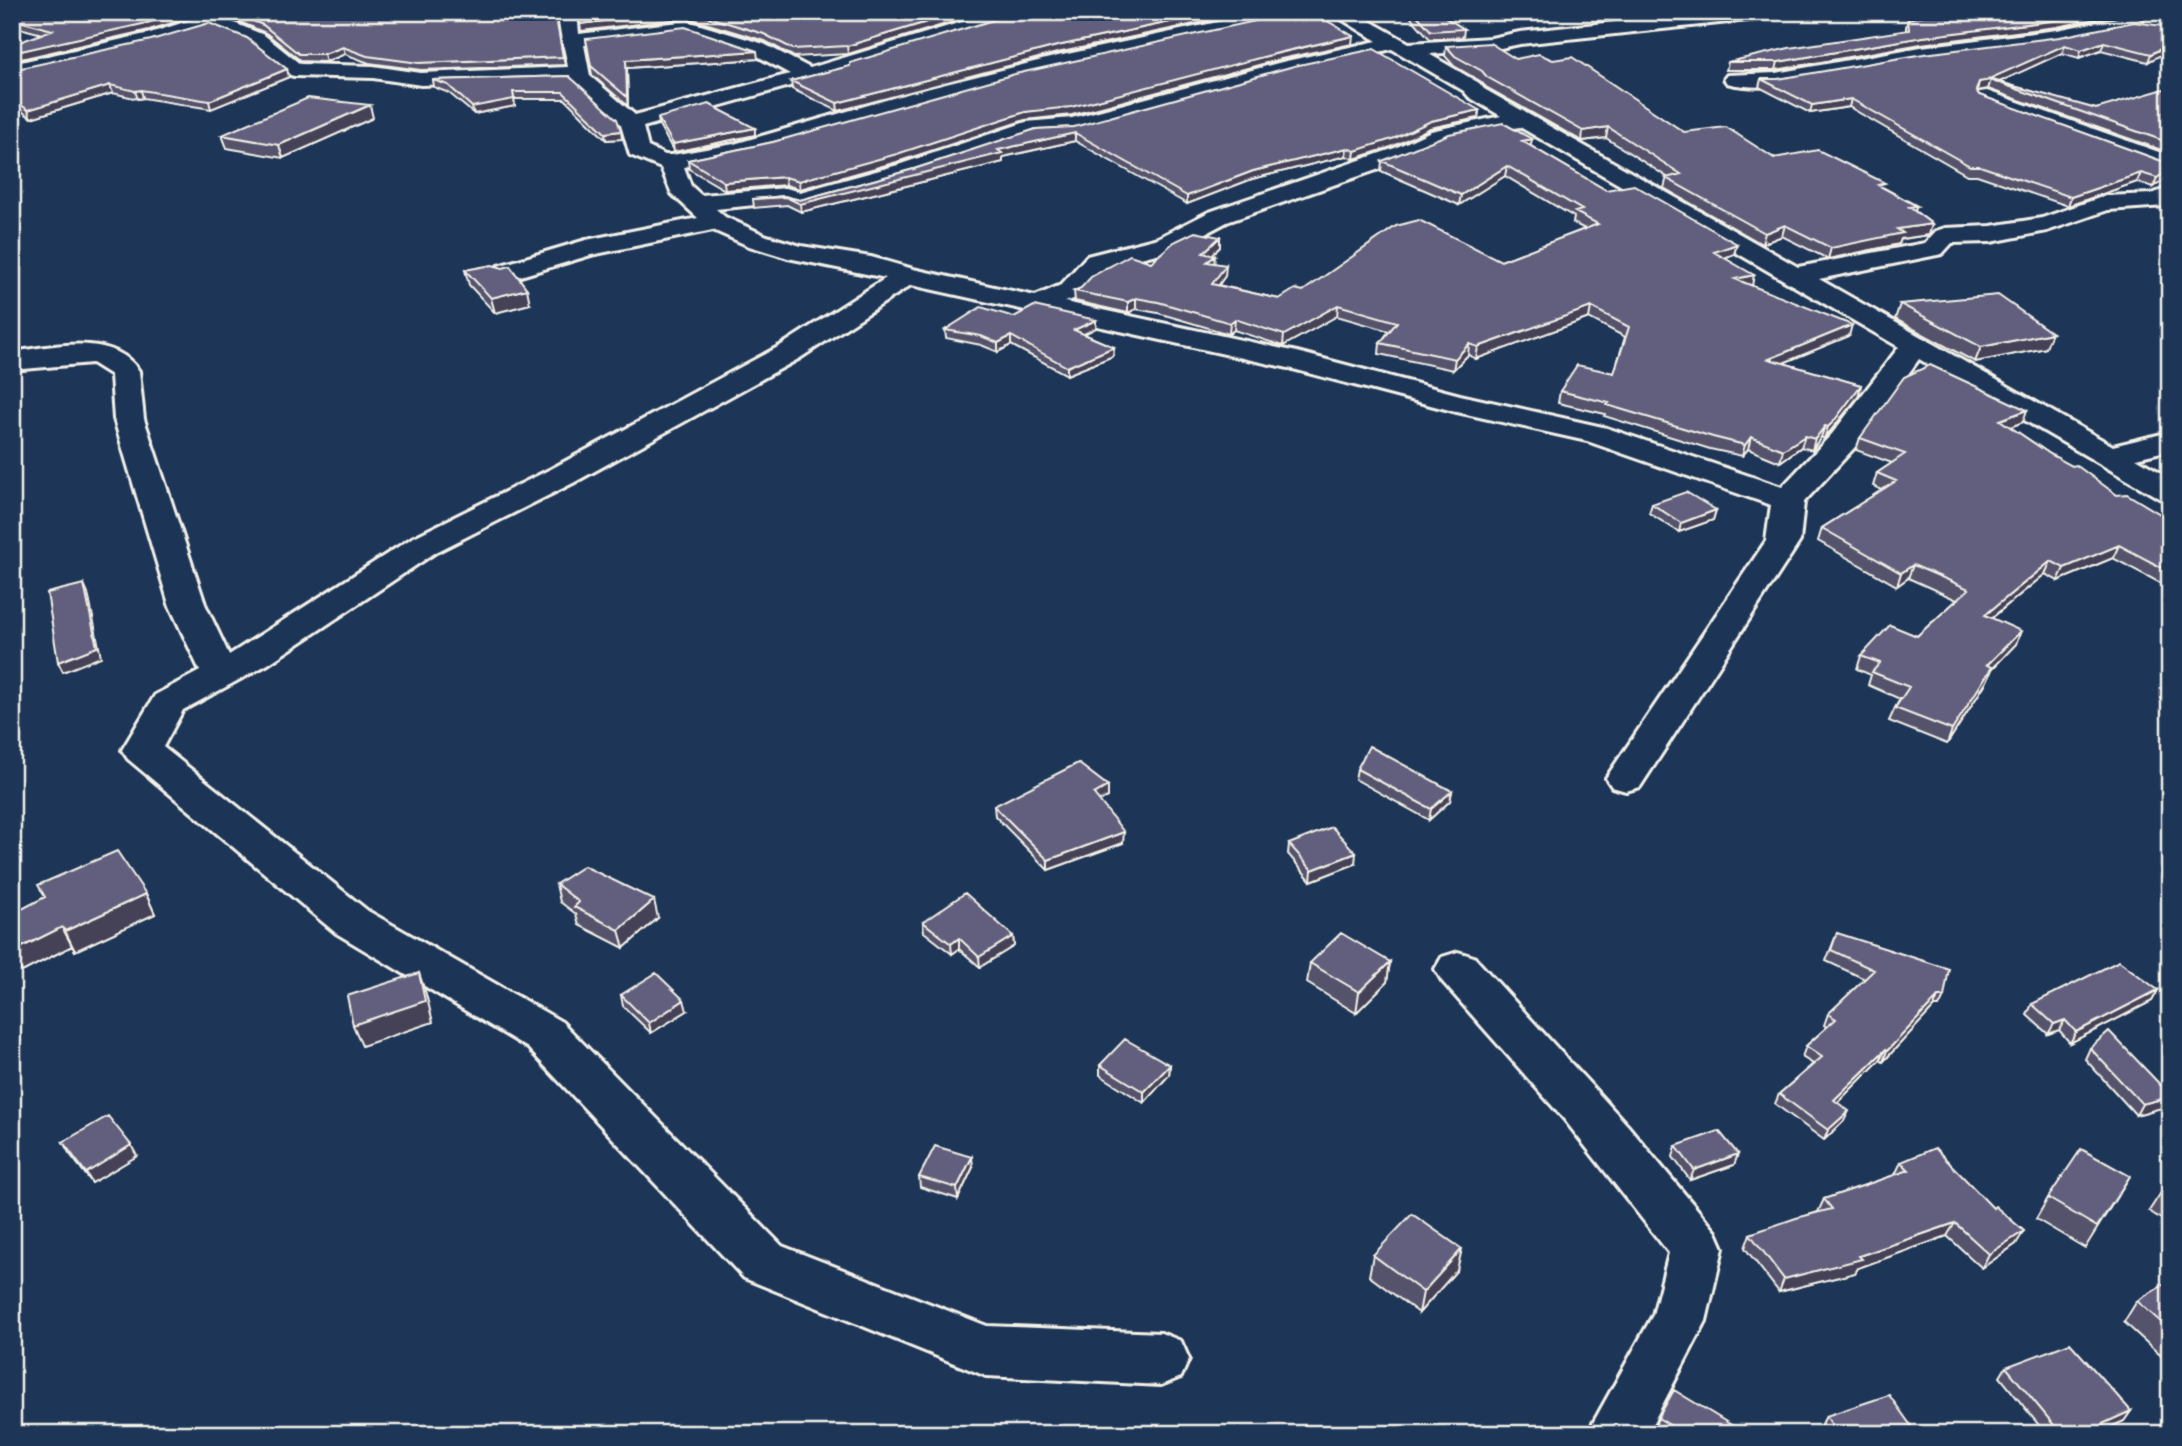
<svg xmlns="http://www.w3.org/2000/svg" width="2182" height="1446" font-family="'Patrick Hand',sans-serif">
	<style>
		.lines { fill: none; stroke-linecap: round; stroke-linejoin: round }
		.street-casing { stroke: #f4f1e8; stroke-width: 6 }
		.street { fill: #1d3557; fill-rule: evenodd }
		.wall { fill: #54526c; stroke: #f4f1e8; stroke-width: 2 }
		.shaded-wall { fill: #454258; stroke: #f4f1e8; stroke-width: 2 }
		.building { fill: #625f7e; stroke: #f4f1e8; stroke-width: 2 }
	</style>
	<rect width="100%" height="100%" fill="#1d3557"/>
	<filter id="ink" filterUnits="userSpaceOnUse"><feTurbulence type="fractalNoise" baseFrequency=".0143" numOctaves="2"/><feDisplacementMap in="SourceGraphic" scale="14" xChannelSelector="R" yChannelSelector="G"/><feConvolveMatrix kernelMatrix="1 2 1 2 8 2 1 2 1" color-interpolation-filters="sRGB"/></filter>
	<g filter="url(#ink)">
		<g class="lines">
			<defs>
				<path id="street" d="M217 12H243L229 21 264 35 300 64 373 66 421 73 568 67C565 48 559 32 558 12H577L579 34 687 21 764 44 810 68 995 12H1025L1023 16 815 79 643 127 648 147 665 155H672L734 144 910 93 1058 56 1265 12H1303L1294 18 1015 79 773 148 684 167 691 186 701 195 786 188 800 192 898 165 1026 122 1072 118 1282 62 1377 41 1330 12H1354L1409 43 1491 38 1520 32 1710 12H1776L1767 18 1520 44 1491 50 1429 54 1479 83 1484 89 1798 267 1925 243 1936 231 1945 228 1991 226 2042 218 2105 196 2152 194 2170 187V204L2166 206 2108 210 2047 231 1991 242 1952 243 1942 254 1819 279 2113 446 2170 432V450L2136 458 2170 478V501L2159 498 1919 359 1854 448 1804 502 1800 541 1640 787 1626 791 1612 787 1606 778 1766 541 1771 505 1587 441 1457 412 1293 369 911 285 800 358 573 483 436 552 268 664 183 710 163 747 368 911 562 1022 782 1246 987 1326 1161 1333 1181 1341 1189 1359 1181 1377 1161 1385 986 1376 744 1278 528 1048 336 933 128 759 122 750 155 695 200 671 169 604 114 419 111 375 92 363 12 370V352C52 347 112 331 139 371L144 419 205 604 229 655 412 538 551 469 780 346 886 278 788 258 749 246 713 230 591 255 507 280 498 278 494 272 498 266 586 240 698 218 672 194 661 168 630 155 621 125 571 80 421 85 373 78 294 76 287 74 251 43 211 28 153 45 12 76V64L150 33ZM686 33 750 52 790 74 635 115 590 76 584 45ZM1392 49 1464 91 1469 97 1501 116 1431 131 1395 148 1209 212 1158 238 1087 256 1061 285 1035 296 913 269 871 257 801 246 767 236 725 217 716 209 785 202 800 206 914 175 1036 134 1073 132 1293 71ZM1520 127 1899 347 1832 434 1782 487 1607 428 1460 395 1297 352 1065 302 1079 297 1105 267 1176 249 1227 222 1411 158 1447 141 1478 133Z
					M2132 15 2142 21 2139 25C2067 43 1995 48 1922 59 1867 67 1780 97 1727 83L1724 79 1727 75 1776 73 1921 47 2057 30Z
					M1987 91 2170 156V171L1979 102 1976 97 1979 92Z
					M1458 952 1474 957 1628 1126 1716 1232 1723 1248 1706 1321 1647 1434H1587L1653 1315 1669 1253 1564 1119 1442 981 1435 969 1442 957Z"/>
			</defs>
			<!-- street casing -->
			<use href="#street" class="street-casing"/>
			<!-- street -->
			<use href="#street" class="street"/>
		</g>
		<!-- wall -->
		<path class="wall" d="M12 12H208L149 30 42 34 12 26Z
			M234 12H557L556 19 565 65 421 70 369 63 345 54 326 62 301 61 266 33 235 20 232 13Z
			M579 12H985L848 54 794 57 765 41 688 18 581 31Z
			M1406 12H1456L1441 15 1464 29 1463 37 1430 39Z
			M2099 12 2096 19 2057 27 1921 44 1776 70H1726L1728 62 1906 31V27L1908 19Z
			M2128 12H2170V18Z
			M1295 13 1322 18 1352 44 1281 59 1072 115 1025 120 897 162 800 189 786 185 725 190 689 169 688 160 773 142Z
			M2170 27 2148 62 2101 50 2079 58 2062 53 1998 82 2096 109 2170 91V153L1988 89 1977 91 1979 95 2170 164 2154 187 2137 182 2068 206 1977 175H1967L1849 107 1810 113 1759 87 1761 79H1778Z
			M586 39 758 59 627 68 628 106 592 75Z
			M1446 46 1516 59 1684 132 1884 188 1917 206 1915 211 1932 224 1929 235 1901 239 1899 244 1828 259 1782 236 1762 244 1664 188 1667 177 1606 138 1582 141 1486 87 1480 81 1454 66 1445 56Z
			M1057 53 838 111 792 89 791 81 850 66Z
			M12 70 289 77 211 109 143 98 138 99 113 93 31 118 12 104Z
			M569 76 622 139 606 140 565 99H514L515 106 474 114 449 93 434 87 433 80Z
			M1479 110 1478 118 1430 128 1394 146 1354 159 1346 156 1252 179 1187 204 1075 141 1003 157V162L801 212 787 205 754 208 753 199 784 196 800 200 914 169 1036 129Z
			M373 118 283 158 227 148 222 135Z
			M658 118 755 128V135L674 152 659 125Z
			M1531 146 1606 190 1737 244 1734 254 1724 258 1751 286 1849 336 1783 363 1861 385 1858 397 1824 439 1821 437 1812 450 1801 447 1780 462 1748 449 1742 456 1710 449 1604 416 1605 414 1558 403 1560 391 1614 373 1625 337 1589 318 1476 359 1468 355 1453 370 1379 354 1380 343 1389 331 1337 316 1283 346 1234 330 1229 334 1158 313 1136 309 1128 313 1075 301 1074 291 1220 237V247L1212 255 1215 264 1225 276 1218 285 1279 299 1303 291 1501 261 1585 229 1573 223 1574 217 1505 176 1459 205 1381 171 1382 161Z
			M465 270 530 304 495 313 469 285Z
			M1900 304 2046 348 1975 362 1895 319Z
			M1014 317 1096 320V328L1084 334 1114 347 1113 356 1067 375 1011 345 998 352 981 345 946 338 945 330Z
			M2023 422 2010 427 2050 454 2117 495 2170 520V588L2113 558 2058 581 2045 574 1992 618 2016 644 1992 669 1987 681 1947 744 1889 721 1895 708 1900 699 1868 685 1871 675 1857 669 1861 656 1917 636 1957 600 1908 578 1897 586 1818 541 1822 528 1882 490 1873 486 1877 473 1892 463 1856 450 1860 438Z
			M1652 504 1716 510 1713 520 1679 532 1649 513Z
			M1357 769 1452 791 1450 801 1429 820 1355 779Z
			M1108 786V797L1099 801 1123 843 1048 870 995 816 994 806Z
			M1289 844 1355 864 1311 881 1288 854Z
			M556 884 658 918 624 948 579 925 576 914 560 902Z
			M146 894 155 914 75 951 72 946 22 972 12 959V914Z
			M923 922 1013 936 1014 946 980 967 959 949 952 954 924 932Z
			M1837 933 1944 997 1939 1007H1934L1883 1062 1880 1060 1837 1103 1844 1121 1824 1140 1775 1104 1779 1094 1813 1064 1802 1057 1806 1046 1827 1027 1824 1025 1828 1014 1865 979 1826 961Z
			M1390 962 1387 982 1356 1013 1307 983 1310 963Z
			M2158 990 2152 1001 2070 1043 2059 1030 2048 1034 2027 1015 2032 1004Z
			M621 995 687 1011 651 1033 623 1006Z
			M2090 1048 2170 1095V1100L2165 1107 2136 1115 2085 1059Z
			M1100 1065H1170L1169 1075 1144 1103 1100 1075Z
			M63 1142 137 1156 92 1183 69 1153Z
			M1676 1146 1738 1154 1734 1165 1690 1180 1673 1157Z
			M1901 1162 2016 1244 1982 1268 1947 1236 1858 1268 1855 1273 1779 1292 1745 1248 1750 1234 1818 1212 1824 1199 1895 1175Z
			M973 1167 958 1199 920 1187 919 1177Z
			M2130 1176 2085 1248 2036 1219 2048 1198Z
			M2170 1182V1225L2149 1211 2162 1191Z
			M1373 1255 1457 1270 1419 1313 1369 1276Z
			M2170 1281V1364L2124 1322 2137 1301Z
			M2006 1367 2131 1411 2124 1421 2106 1429 2111 1434H2046L2000 1377Z
			M1826 1416 1917 1434H1817Z
			M1658 1418 1746 1434H1652Z"/>
		<!-- shaded-wall -->
		<path class="shaded-wall" d="M182 12H208L149 30 12 61V53Z
			M677 12H687L688 18 581 31 580 24Z
			M960 12H985L848 54 847 46Z
			M1217 12H1251L1057 53 838 111 837 103 1057 46Z
			M1322 12 1321 19 1314 13Z
			M1430 12H1456L1429 16Z
			M2096 12H2099L2096 19 2057 27 1921 44 1776 70 1778 62 1923 37Z
			M1353 36 1352 44 1281 59 1072 115 1025 120 897 162 800 189 799 181 1025 112Z
			M2104 42 2101 50 2079 58 2081 50Z
			M2170 44V50L2148 62 2151 54Z
			M2065 45 2062 53 1997 83 1991 80 1988 89 1977 91 1979 82Z
			M343 47 345 54 326 62 324 54Z
			M757 51 758 59 627 68 628 106 627 97 626 60Z
			M287 69 289 77 211 109 209 101Z
			M110 85 113 93 31 118 28 110Z
			M141 90 143 98 138 99 135 91Z
			M513 92 515 106 474 114 472 107Z
			M1851 99 1849 107 1810 113 1812 105Z
			M370 105 373 118 283 158 279 145Z
			M1479 110 1478 118 1430 128 1394 146 1354 159 1355 151 1431 121Z
			M1608 127 1606 138 1582 141 1583 131Z
			M755 128V135L674 152 673 144Z
			M621 131 622 139 606 140 605 133Z
			M1075 133V141L1003 157V162L801 212 800 204 998 150Z
			M1532 139 1530 149 1522 141Z
			M1347 148 1346 156 1252 179 1187 204V196L1253 171Z
			M1507 166 1505 176 1459 205 1461 195Z
			M2170 169V176L2154 187 2157 178Z
			M2141 173 2137 182 2068 206 2071 197Z
			M785 177 786 185 725 190 724 182Z
			M1932 224 1929 235 1901 239 1899 244 1828 259 1831 248 1897 229Z
			M1785 225 1782 236 1762 244 1765 233Z
			M1220 237V247L1203 263V253Z
			M1737 244 1734 254 1712 263 1714 252Z
			M1215 256 1214 266 1207 262Z
			M1226 265 1225 276 1212 295V284Z
			M1754 275 1752 286 1735 279Z
			M527 289 530 304 495 313 491 298Z
			M1136 298V309L1128 313V302Z
			M1338 305 1337 316 1283 346 1284 335Z
			M1591 307 1589 318 1476 359 1478 347Z
			M1235 319 1234 330 1229 334 1230 323Z
			M1096 320V328L1074 339V330Z
			M1852 325 1849 336 1766 370 1769 359Z
			M2052 333 2046 348 1975 362 1981 347Z
			M1011 336V345L998 352V343Z
			M1469 344 1468 355 1453 370 1455 359Z
			M1114 347 1113 356 1067 375V367Z
			M1861 385 1858 397 1824 439 1828 427Z
			M2027 410 2023 422 1995 433 2000 420Z
			M1825 426 1821 437 1812 450 1815 439Z
			M1805 436 1801 447 1780 462 1783 450Z
			M1751 437 1748 449 1742 456 1745 445Z
			M1716 510 1713 520 1679 532 1681 523Z
			M2119 545 2113 558 2058 581 2064 568Z
			M2051 561 2045 574 1979 628 1985 615Z
			M1913 565 1908 578 1897 586 1901 573Z
			M84 584 88 593 101 657 63 672 58 662Z
			M2021 631 2016 644 1992 669 1987 681 1947 744 1952 730 1987 665Z
			M1108 786V797L1094 804V794Z
			M1452 791 1450 801 1429 820 1431 809Z
			M1124 832 1123 843 1048 870V860Z
			M1356 853 1355 864 1311 881 1312 870Z
			M146 894 155 914 75 951 65 931Z
			M654 900 658 918 624 948 619 930Z
			M62 927 72 946 22 972 12 955V952Z
			M1013 936 1014 946 980 967 979 957Z
			M959 938V949L952 954 951 944Z
			M1390 962 1387 982 1356 1013 1359 992Z
			M419 973 426 994 433 1022 362 1046 353 1025Z
			M2158 990 2152 1001 2070 1043 2076 1032Z
			M1938 997 1934 1007 1883 1062 1887 1051Z
			M684 1000 687 1011 651 1033 649 1023Z
			M2065 1020 2059 1030 2048 1034 2054 1024Z
			M1885 1050 1880 1060 1829 1111 1834 1100Z
			M1170 1065 1169 1075 1144 1103V1092Z
			M2170 1097V1100L2165 1107 2136 1115 2142 1104Z
			M1849 1111 1844 1121 1824 1140 1828 1130Z
			M131 1145 137 1156 92 1183 86 1173Z
			M1738 1154 1734 1165 1690 1180 1694 1170Z
			M972 1157 973 1167 958 1199 957 1188Z
			M1955 1223 1947 1236 1858 1268 1855 1273 1779 1292 1784 1279 1859 1256Z
			M2024 1231 2016 1244 1982 1268 1989 1254Z
			M1462 1249 1457 1270 1419 1313 1423 1292Z
			M2131 1411 2124 1421 2095 1434 2102 1424Z"/>
		<!-- building -->
		<path class="building" d="M12 12H182L147 23 12 53V45L52 30 12 19Z
			M234 12H555L563 57 419 63 367 56 343 47 324 54H299L263 25 232 13Z
			M579 12H677L580 24Z
			M691 12H960L847 46 793 49 764 34Z
			M1020 12H1217L1057 46 837 103 791 81 850 66V63Z
			M1296 12H1320L1314 13 1353 36 1282 52 1071 107 1025 112 897 154 799 181 785 177 724 182 688 160 773 142 1015 74Z
			M1414 12H1437L1464 29 1431 31Z
			M1938 12H2096L2059 20 1923 37 1778 62H1728L1789 48 1909 30 1908 19Z
			M2134 22 2170 27V44L2151 54 2104 42 2081 50 2065 45 1989 79 2096 109 2164 89 2170 91V143L1991 80 1979 82 1976 90 1979 95 2170 164V169L2157 178 2141 173 2071 197 1980 166H1970L1851 99 1812 105 1761 79H1778L1924 54 2060 37Z
			M209 23 247 38 287 69 209 101 141 90 135 91 110 85 28 110 12 98V70L151 40Z
			M685 27 757 51 626 60 627 97 591 66 586 39Z
			M1490 43 1516 59 1539 54 1553 60 1572 57 1684 132 1726 127 1774 158 1818 150 1885 183 1878 185 1917 206 1909 207 1932 224 1897 229 1903 233 1831 248 1785 225 1765 233 1666 178 1681 174 1608 127 1583 131 1487 77 1482 71 1455 56 1446 46Z
			M1374 49 1479 110 1431 121 1395 138 1355 151 1347 148 1253 171 1187 196 1075 133 998 150 1002 153 800 204 786 197 753 199 784 196 800 200 914 169 1036 129 1074 127 1294 66Z
			M569 76 617 119 621 131 605 133 563 92H513L514 99 472 107 448 85 433 80Z
			M308 98 370 105 279 145 222 135Z
			M709 104 755 128 673 144 658 118Z
			M1503 123 1532 139 1522 141 1606 190 1634 185 1737 244 1714 252 1754 275 1735 279 1852 325 1769 359 1861 385 1834 421 1828 427 1825 426 1815 439 1805 436 1783 450 1751 437 1745 445 1713 437 1607 405 1609 403 1560 391 1577 365 1614 373 1629 327 1591 307 1478 347 1469 344 1455 359 1380 343 1397 322 1338 305 1284 335 1235 319 1230 323 1158 302 1136 298 1128 302 1074 291 1081 288 1091 277 1130 255 1151 262 1174 242 1195 232 1220 237 1203 253 1215 256 1207 262 1226 265 1212 284 1279 299 1295 289 1303 291 1396 226 1419 220 1501 261 1598 224 1575 212 1582 210 1507 166 1461 195 1382 161 1449 134Z
			M492 265 503 268 510 266 527 289 491 298 465 270Z
			M1998 295 2052 333 1981 347 1900 304Z
			M1034 306 1096 320 1074 330 1114 347 1067 367 1011 336 998 343 981 336 945 330 981 307 1014 317Z
			M1930 365 2027 410 2000 420 2050 454 2072 466 2076 465 2117 495 2127 494 2170 520V572L2119 545 2064 568 2051 561 1985 615 2021 631 1987 665 1992 667 1952 730 1895 708 1909 687 1872 672 1880 663 1861 656 1890 625 1917 636 1969 589 1913 565 1901 573 1822 528 1896 481 1877 473 1905 454 1860 438 1904 377Z
			M1686 492 1716 510 1681 523 1652 504Z
			M84 584 97 647 58 662 47 593Z
			M1369 746 1452 791 1431 809 1357 769Z
			M1078 763 1108 786 1094 794 1124 832 1048 860 994 806Z
			M1332 827 1356 853 1312 870 1289 844Z
			M117 851 146 894 65 931 62 927 12 952V914L45 897 38 885Z
			M584 866 654 900 619 930 574 907 579 902 556 884Z
			M965 893 1013 936 979 957 959 938 951 944 923 922Z
			M1341 933 1390 962 1359 992 1310 963Z
			M1837 933 1949 969 1944 997H1938L1887 1051 1885 1050 1834 1100 1849 1111 1828 1130 1779 1094 1822 1057 1806 1046 1836 1019 1828 1014 1874 970 1831 950Z
			M2119 961 2158 990 2076 1032 2065 1020 2054 1024 2032 1004Z
			M419 973 425 1001 353 1025 347 996Z
			M656 973 684 1000 649 1023 621 995Z
			M2109 1031 2170 1095V1097L2142 1104 2090 1048Z
			M1125 1039 1170 1065 1144 1092 1100 1065Z
			M108 1116 131 1145 86 1173 63 1142Z
			M1719 1131 1738 1154 1694 1170 1676 1146Z
			M935 1146 972 1157 957 1188 919 1177Z
			M1935 1148 1993 1208 1995 1206 2024 1231 1989 1254 1955 1223 1859 1256 1862 1259 1784 1279 1750 1234 1796 1218 1832 1209 1824 1199 1909 1170 1901 1162Z
			M2081 1149 2130 1176 2097 1227 2048 1198Z
			M2170 1182V1196L2162 1191Z
			M1412 1214 1462 1249 1423 1292 1373 1255Z
			M2170 1281V1330L2137 1301Z
			M2070 1343 2131 1411 2102 1424 2111 1434H2050L2058 1430 2006 1367Z
			M1674 1390 1746 1434H1685L1658 1418Z
			M1889 1395 1917 1434H1838L1826 1416Z
			M192 1430 196 1434H187Z"/>
	</g>
	<!-- margin -->
	<rect width="2182" height="1446" fill="none" stroke="#1d3557" stroke-width="42"/>
	<rect x="21" y="21" width="2140" height="1404" fill="none" stroke="#f4f1e8" stroke-width="2.5" filter="url(#ink)"/>
</svg>
